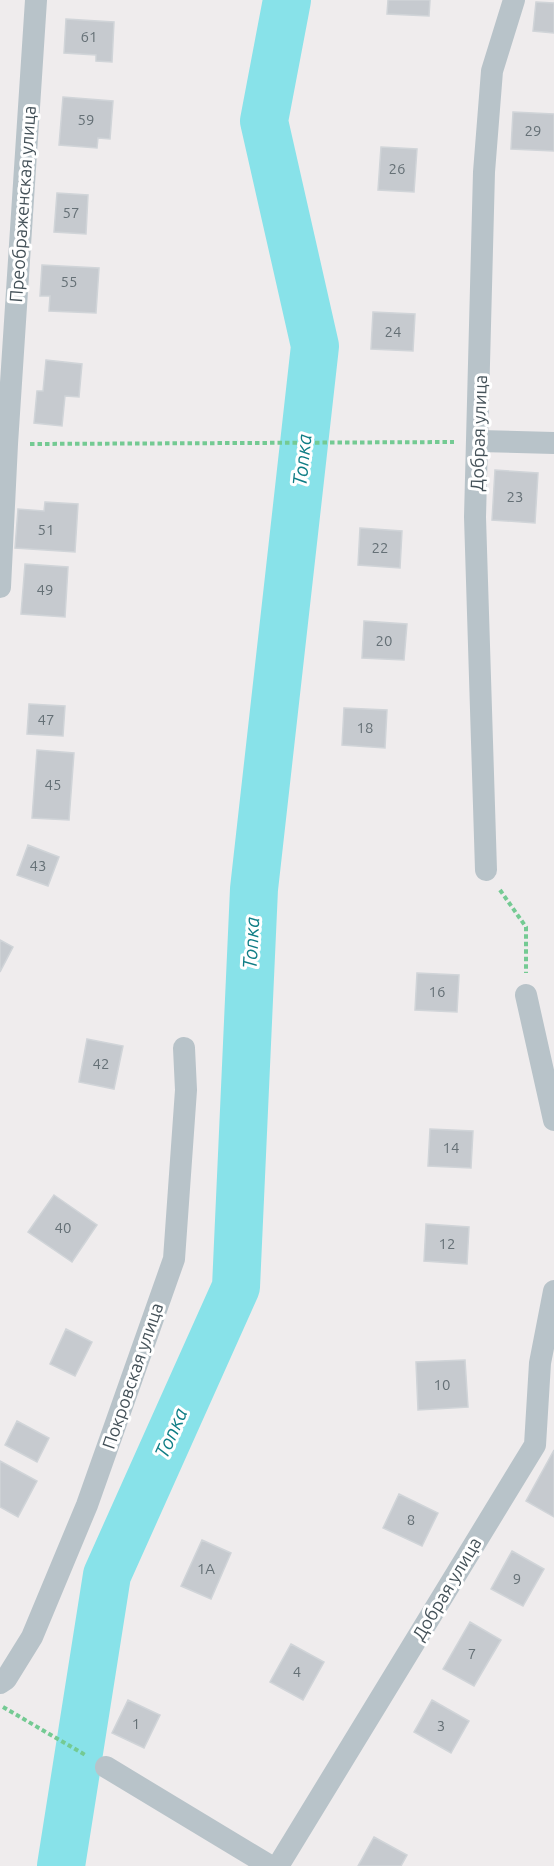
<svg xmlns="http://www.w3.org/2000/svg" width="554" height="1866" font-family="Ubuntu,sans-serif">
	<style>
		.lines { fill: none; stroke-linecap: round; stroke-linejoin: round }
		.river { stroke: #88e2e9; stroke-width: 48 }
		.building { fill: #c6cacf; stroke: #d0d4d8; stroke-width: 1.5 }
		.path { stroke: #74ca93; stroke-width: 4; stroke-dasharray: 4.5 3; stroke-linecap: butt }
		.street { stroke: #b8c3c9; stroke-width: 22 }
		.labels { text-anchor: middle; stroke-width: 6; stroke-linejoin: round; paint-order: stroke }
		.number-label { font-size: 15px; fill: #657076 }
		.street-label { font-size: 18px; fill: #455259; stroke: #fff }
		.water-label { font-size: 20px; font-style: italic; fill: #0f7d85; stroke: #fff }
	</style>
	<rect width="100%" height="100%" fill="#efeced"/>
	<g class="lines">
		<!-- river -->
		<path class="river" d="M61 1866 107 1575 236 1287 254 889 315 346 264 121 287 0"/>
	</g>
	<!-- building -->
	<path class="building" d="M388 0H430L429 16 387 14Z
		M536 2 554 3V33L533 31Z
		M66 19 114 22 112 62 96 61V55L64 53Z
		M63 97 113 101 110 139 98 138 97 148 59 145Z
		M513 112 554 114V151L511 149Z
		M381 147 417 149 414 192 378 190Z
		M57 193 88 195 86 234 54 232Z
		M42 265 99 268 96 313 49 311 50 296H40Z
		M373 312 415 314 413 351 371 349Z
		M46 360 82 364 79 397 65 396 62 426 34 423 37 391H43Z
		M495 470 538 473 535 523 492 520Z
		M45 502 78 504 75 552 15 548 18 509 44 511Z
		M360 528 402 531 400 568 358 565Z
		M25 564 68 567 65 617 21 614Z
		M364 621 407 624 404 660 362 658Z
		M29 704 65 706 63 736 27 734Z
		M344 708 387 710 385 748 342 745Z
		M37 750 74 753 69 820 32 818Z
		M28 845 59 857 48 886 17 875Z
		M0 940 13 947 0 972Z
		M417 973 459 975 457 1012 415 1010Z
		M87 1039 123 1046 114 1089 79 1082Z
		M430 1129 473 1131 471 1168 428 1166Z
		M54 1195 97 1225 72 1262 28 1232Z
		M426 1224 469 1227 467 1264 424 1261Z
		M66 1329 92 1342 75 1376 50 1364Z
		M465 1360 468 1407 418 1410 416 1362Z
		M17 1421 49 1438 37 1462 5 1445Z
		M554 1450V1517L526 1501Z
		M0 1461 37 1481 18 1517 0 1507Z
		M399 1494 438 1513 422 1546 383 1528Z
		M202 1540 231 1553 211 1599 181 1586Z
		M512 1551 544 1569 523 1606 491 1589Z
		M470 1622 501 1640 474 1686 443 1669Z
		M291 1644 324 1662 303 1700 270 1682Z
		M128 1700 160 1715 144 1748 112 1733Z
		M432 1700 469 1721 451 1753 414 1732Z
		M374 1837 407 1855 401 1866H358Z"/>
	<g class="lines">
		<!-- path -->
		<path class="path" d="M30 444 454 442
			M500 890 526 927V973
			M3 1707 87 1756"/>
		<!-- street -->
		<path class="street" d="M479 441 554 443
			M0 587 7 444 36 0
			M486 870 475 517 484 172 492 71 514 0
			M526 995 554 1120
			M0 1683 6 1679 32 1637 87 1505 174 1259 186 1090 184 1048
			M106 1767 270 1866
			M278 1866 535 1445 540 1363 554 1291"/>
	</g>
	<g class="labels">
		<!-- number labels -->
		<g class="number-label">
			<text x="89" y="42">61</text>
			<text x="86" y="125">59</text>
			<text x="533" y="136">29</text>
			<text x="397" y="174">26</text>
			<text x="71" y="218">57</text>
			<text x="69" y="287">55</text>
			<text x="393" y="337">24</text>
			<text x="515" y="502">23</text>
			<text x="46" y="535">51</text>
			<text x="380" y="553">22</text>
			<text x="45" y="595">49</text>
			<text x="384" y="646">20</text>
			<text x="46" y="725">47</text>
			<text x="365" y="733">18</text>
			<text x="53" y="790">45</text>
			<text x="38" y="871">43</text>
			<text x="437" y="997">16</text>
			<text x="101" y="1069">42</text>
			<text x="451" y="1153">14</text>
			<text x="63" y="1233">40</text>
			<text x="447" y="1249">12</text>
			<text x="442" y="1390">10</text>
			<text x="411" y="1525">8</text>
			<text x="206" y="1574">1А</text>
			<text x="517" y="1584">9</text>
			<text x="472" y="1659">7</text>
			<text x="297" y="1677">4</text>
			<text x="136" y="1729">1</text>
			<text x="441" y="1731">3</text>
		</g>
		<!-- street labels -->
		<g class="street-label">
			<text transform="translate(23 204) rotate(-86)" y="6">Преображенская улица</text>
			<text transform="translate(479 433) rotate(-88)" y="6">Добрая улица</text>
			<text transform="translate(133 1376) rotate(-71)" y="6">Покровская улица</text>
			<text transform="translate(447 1589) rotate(-59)" y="6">Добрая улица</text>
		</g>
		<!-- water labels -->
		<g class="water-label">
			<text transform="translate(302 460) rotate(-84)" y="7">Топка</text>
			<text transform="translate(251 943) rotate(-87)" y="7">Топка</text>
			<text transform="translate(171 1433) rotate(-66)" y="7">Топка</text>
		</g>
	</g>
</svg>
